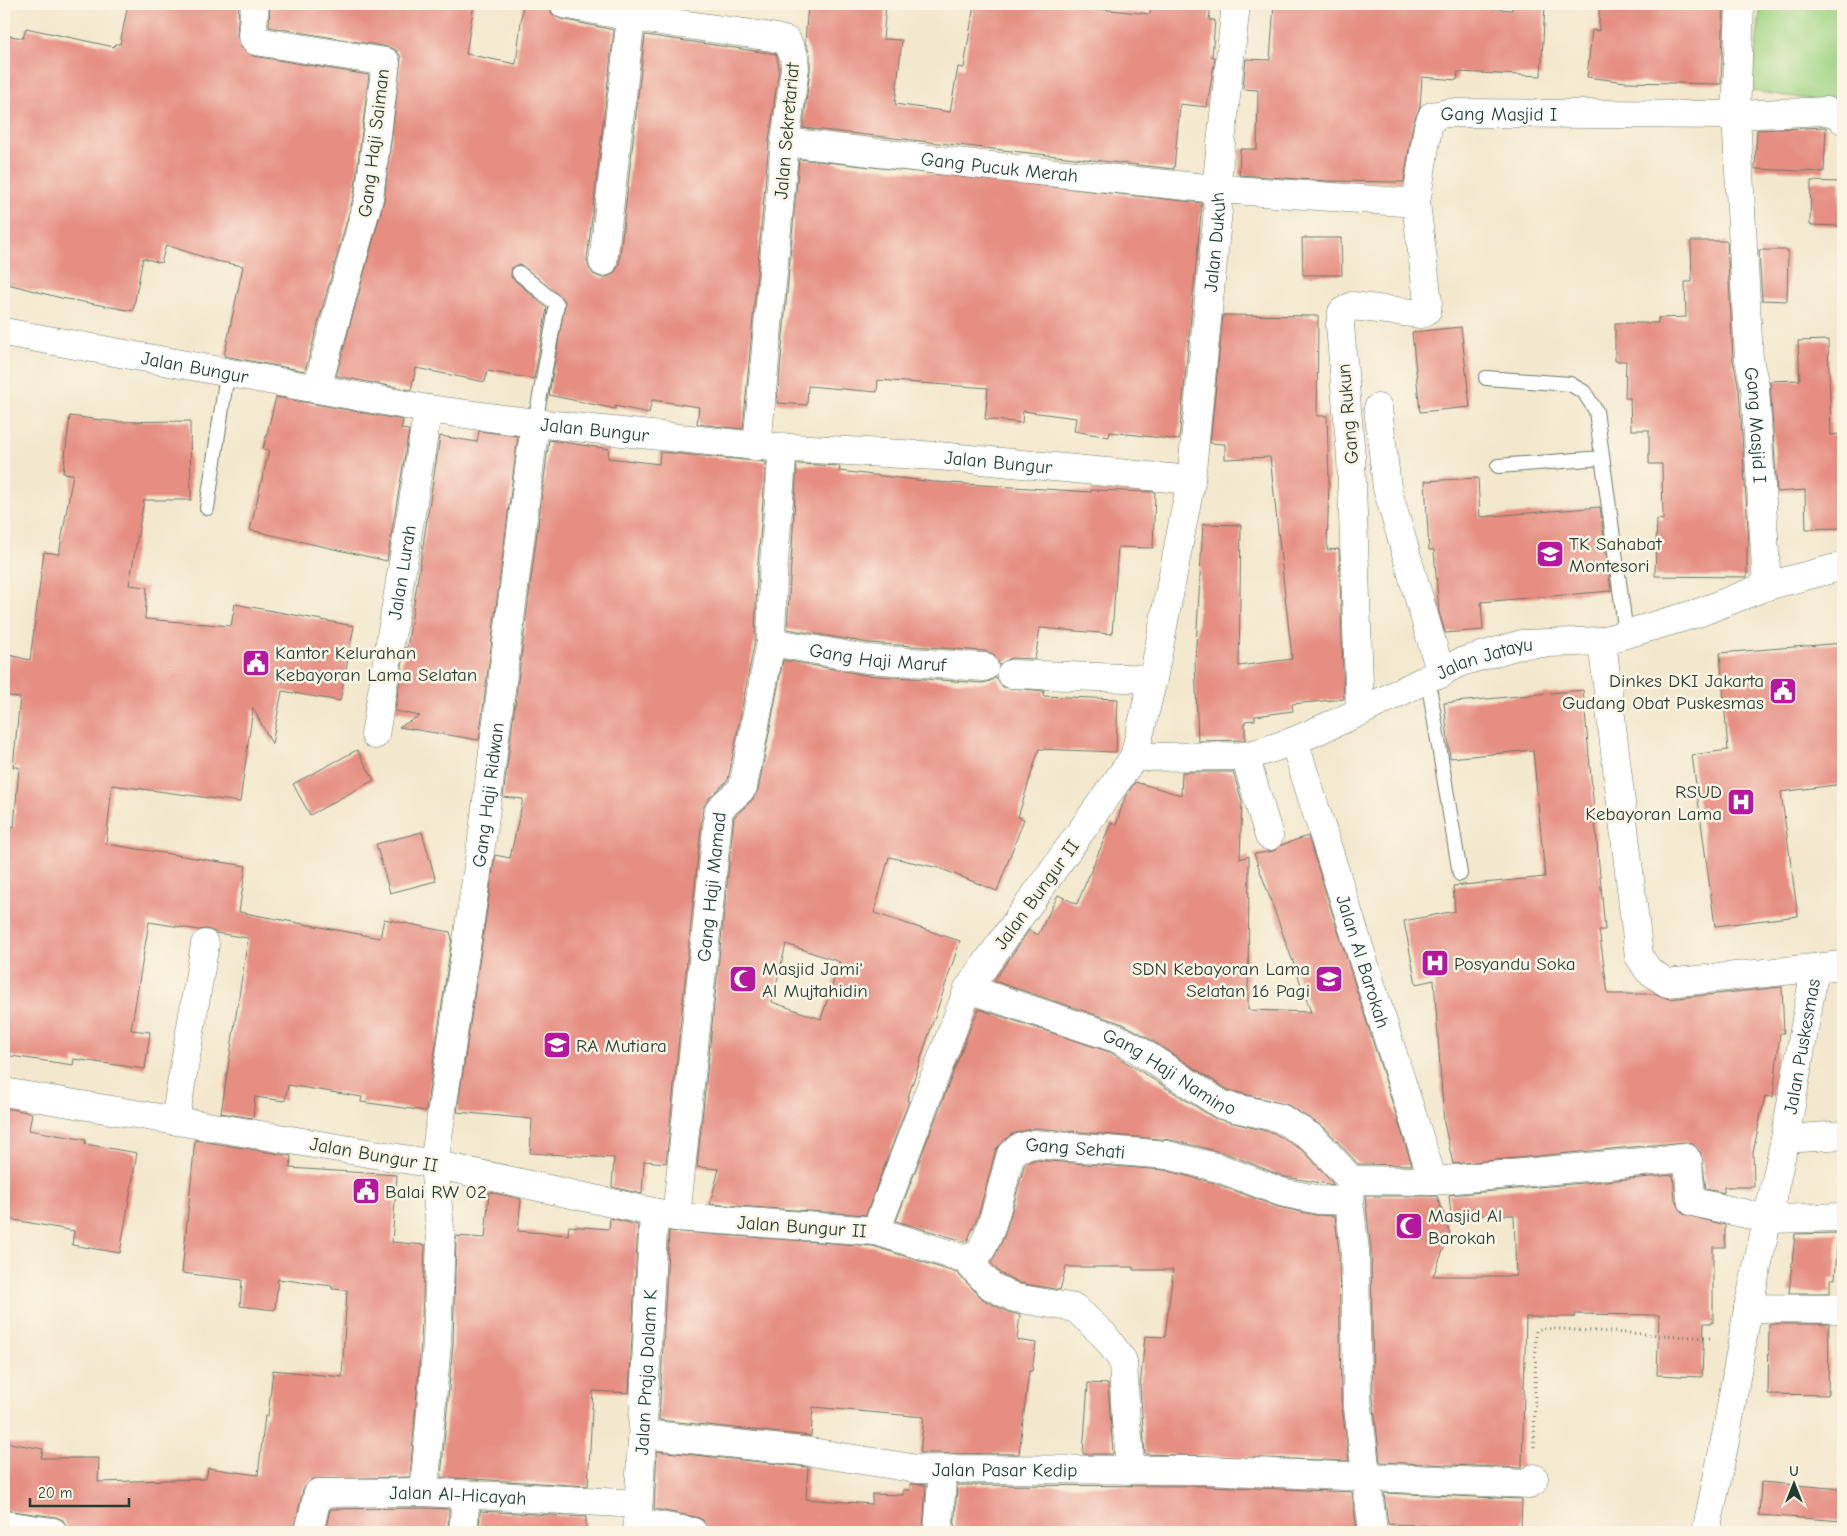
<svg xmlns="http://www.w3.org/2000/svg" width="1847" height="1536" font-family="'Comic Neue',sans-serif">
	<style>
		.green { fill: #a2d687; stroke: #608a5e }
		.building { fill: #e68e82; fill-rule: evenodd }
		.lines { fill: none; stroke-linecap: round; stroke-linejoin: round }
		.service-casing { stroke: #69796a; stroke-width: 16 }
		.minor-casing { stroke: #69796a; stroke-width: 29 }
		.tertiary-casing { stroke: #69796a; stroke-width: 29 }
		.path { stroke: #69796a; stroke-width: 3; stroke-dasharray: 1 4; stroke-linecap: butt }
		.service { stroke: #fff; stroke-width: 14 }
		.minor { stroke: #fff; stroke-width: 28 }
		.tertiary { stroke: #fff; stroke-width: 28 }
		.labels { text-anchor: middle; stroke-width: 5; stroke-linejoin: round; paint-order: stroke }
		.street-label { font-size: 19px; fill: #1f3d34; stroke: #fcf5e5 }
		.poi-label { font-size: 19px; fill: #1f3d34; stroke: #fcf5e5; text-anchor: start }
	</style>
	<rect width="100%" height="100%" fill="#fcf5e5"/>
	<filter id="ink" filterUnits="userSpaceOnUse"><feTurbulence type="fractalNoise" baseFrequency=".02" numOctaves="2"/><feDisplacementMap in="SourceGraphic" scale="10" xChannelSelector="R" yChannelSelector="G"/><feConvolveMatrix kernelMatrix="1 2 1 2 8 2 1 2 1" color-interpolation-filters="sRGB"/></filter>
	<filter id="wash" filterUnits="userSpaceOnUse"><feTurbulence type="fractalNoise" baseFrequency=".0096" numOctaves="4" result="noise"/><feDisplacementMap in="SourceGraphic" scale="20" xChannelSelector="R" yChannelSelector="G"/><feGaussianBlur stdDeviation="1.12" result="paint"/><feColorMatrix in="noise" values="0 0 0 0 0 0 0 0 0 0 0 0 0 0 0 0 0 1.4 0 .05"/><feComposite in="paint" operator="in"/></filter>
	<g filter="url(#wash)">
		<rect width="100%" height="100%" fill="#f3e8cd"/>
		<!-- green -->
		<path class="green" d="M1761 4H1843V104L1751 91Z"/>
		<g id="blocks">
			<!-- building -->
			<path class="building" d="M128 4H239L237 35 240 46 253 56 369 75 354 195 305 371 224 356 243 266 216 261 166 245 161 263 143 258 133 311 61 298 4 283V35L23 38 26 28 114 47 115 44H120Z
				M270 4H474L466 54 516 64 523 4 549 7 553 15 561 19 614 30 587 260 589 268 593 274 602 278 610 276 615 272 619 264 645 35 776 54 779 68 769 141 743 429 697 424 699 407 652 400 649 413 615 406V409L549 395 565 301 520 264 512 268 511 277 547 308 534 379 487 371 485 382 416 368 411 390 336 376 384 200 401 57 396 50 388 47 269 27Z
				M808 4H886L883 39 902 40 895 104 950 112 958 67 964 68 974 4H1099V9L1150 14 1151 4H1211L1209 20H1215L1212 57H1215L1207 107 1180 104 1174 169 803 128 810 70V54L805 42Z
				M1274 4H1428L1512 10V4L1545 5 1541 76 1458 72 1457 80 1422 77 1420 106 1413 124 1404 182 1328 181 1239 175 1240 149H1257L1258 90 1243 89 1246 59 1270 60Z
				M1599 4H1724L1721 84 1626 82 1587 77 1592 30 1599 31Z
				M1826 127 1824 172 1755 169 1757 130Z
				M799 159 1202 203 1179 440 1110 432 1109 437 1074 431 1076 418 1023 411 1022 423 985 419 988 388 878 380 877 392 808 386 807 405 777 403Z
				M1811 181 1840 182 1839 226 1810 225Z
				M1302 238H1341L1342 275H1303Z
				M1691 241H1727L1733 360 1739 389 1749 546H1747V577L1655 576 1657 519 1663 520 1662 464H1649V430H1631L1630 398H1625L1626 361H1615V323H1658V318L1686 317 1685 282H1692Z
				M1759 250H1788L1787 301 1762 300Z
				M1223 315 1318 316 1317 416H1327L1329 481 1327 550 1339 549 1344 699 1292 704 1293 711 1255 716V720L1245 721V740L1198 741 1195 663 1203 524 1241 525 1239 666 1292 659 1270 457 1225 459V444L1210 443Z
				M1461 327 1470 407 1420 412 1412 332Z
				M1828 340 1831 435 1839 434 1841 528 1806 529 1805 490 1777 492 1770 381 1800 380 1798 341Z
				M276 397 403 420 401 429 409 430 387 561 250 530 269 450 263 449Z
				M70 416 118 422 190 421 191 500H144L129 585 147 587 145 619 231 626 235 604 354 626 340 701 282 691 272 744 253 708 240 802 112 785 106 844 246 866 239 912 380 938 384 919 450 932 452 938 426 1111 361 1102 362 1097 288 1085 285 1101 255 1097 253 1118 221 1113 248 938 216 933 207 929 199 930 149 922 131 1030 150 1032 145 1069 74 1059 73 1065 4 1055V826L14 827 19 767H13L20 698 4 695V692L9 655 30 660 44 552 59 554 73 474 63 473Z
				M479 431 518 436 479 740 399 727 420 716 395 711 405 647 407 648 440 436 477 442Z
				M549 440 609 449 608 458 659 464 660 452 766 462 757 575 755 640 728 780 710 797 703 808 666 1163 644 1161 642 1194 612 1187 614 1158 530 1153 532 1119 457 1112 495 855 510 858 523 799 503 797Z
				M797 464 840 466 839 471 934 482 1091 492V490L1155 492 1153 548 1118 547 1112 634 1040 628 1035 659 1011 658 999 665 993 654 985 651 869 643 787 629Z
				M1478 478 1480 517 1600 507 1611 591 1481 602 1483 630 1445 633 1439 612 1434 550H1429L1425 481Z
				M1843 643V784L1781 792 1798 916 1715 926 1692 755 1728 750 1720 653Z
				M783 660 866 675 983 683 990 681 996 677 1003 687 1044 691 1043 696 1118 699 1116 752 1039 749 1018 817 1024 819 997 891 939 868 889 857 874 913 960 941 907 1100 909 1101 866 1215 710 1204 719 1169 697 1167 734 817 752 800 758 790ZM786 944 840 962 821 1019 772 1002Z
				M1583 690 1605 930H1599L1608 994H1656L1669 999 1782 987 1784 1033H1780L1773 1097 1765 1096 1753 1152 1754 1187H1724V1193L1706 1189 1701 1153 1693 1144 1685 1142 1453 1164 1444 1123 1434 980 1416 984 1404 921 1455 911 1453 886 1545 877 1533 750 1450 758 1444 703Z
				M357 750 374 780 310 815 293 784Z
				M1182 772H1233L1242 801 1240 859 1249 856 1248 1010 1311 1012 1254 854 1274 851 1281 845 1308 836 1412 1165 1358 1164 1325 1128 1288 1105 1228 1090 1140 1033 1123 1024 994 981 1029 930 1038 935 1058 895 1077 904 1111 823 1116 825 1125 797 1135 782 1181 795Z
				M422 832 436 881 390 893 376 844Z
				M979 1009 1110 1052 1214 1118 1274 1133 1304 1151 1334 1185 1285 1177 1225 1153 1171 1140 1034 1128 1010 1135 996 1149 979 1213 967 1242 896 1221 971 1026Z
				M4 1108 32 1113 29 1130 86 1140 85 1144 137 1153 120 1253 72 1245 74 1231 4 1218Z
				M195 1140 291 1156 290 1168 397 1175 392 1242 425 1245 421 1342 410 1477 312 1479 303 1489 294 1532H68L63 1520 56 1517 4 1510V1442L43 1449 41 1458H99L98 1482 206 1479 208 1468 258 1475 265 1416H268L273 1370 342 1377 347 1290 332 1289V1286L278 1279 275 1310 240 1306 242 1280 182 1273Z
				M1035 1160 1164 1170 1214 1183 1278 1207 1316 1215 1335 1216 1339 1252 1341 1399 1349 1461 1145 1454 1140 1387 1145 1336 1165 1337 1173 1270H1133V1267H1066L1060 1290 1020 1283 1000 1273 991 1263 1005 1235 1025 1163Z
				M1673 1175 1675 1200 1683 1214 1725 1225V1247H1713V1323H1704L1702 1377 1657 1375 1659 1315 1575 1314V1317H1526L1522 1468 1380 1462 1373 1398 1371 1251 1365 1196H1437L1450 1233 1433 1276H1516L1514 1215H1451L1449 1195Z
				M489 1192 521 1199 518 1231 568 1235 569 1226 609 1229 610 1218 638 1225 629 1393 593 1391 588 1486 441 1477 453 1344 456 1236 485 1238Z
				M669 1231 873 1246 957 1273 984 1300 1008 1312 1020 1315 1017 1340 1036 1343 1032 1371H1029L1019 1454 920 1453 924 1417 813 1407 811 1436 659 1420Z
				M1838 1233 1835 1279H1830V1293H1789L1795 1234Z
				M1769 1324H1829L1828 1395 1768 1394Z
				M1088 1383 1108 1384 1113 1454H1083Z
				M657 1451 808 1467 806 1499 872 1504V1494L903 1495V1490H910V1484L926 1485 923 1532H708L703 1520 696 1517 654 1509Z
				M1761 1482 1843 1489V1521L1759 1515Z
				M957 1485 1206 1486 1352 1492 1357 1532H954Z
				M1384 1493 1522 1499 1521 1529 1388 1524Z
				M424 1508 449 1509 448 1532H325L330 1509Z
				M480 1511 586 1517V1532H479Z"/>
		</g>
	</g>
	<g filter="url(#ink)">
		<use href="#blocks" fill-opacity="0" stroke="#69796a" stroke-width="1"/>
		<g class="lines">
			<defs>
				<path id="service" d="M519 273 557 304 535 423
					M1486 378 1570 384 1584 392 1596 411 1626 634
					M1498 466 1602 458
					M207 508 227 374
					M1428 680 1460 874"/>
				<g id="minor">
					<path d="M255 4 252 36 256 41 386 62 369 198 317 388"/>
					<path d="M564 4 631 17 772 37 787 41 794 56 795 68 785 142 757 446"/>
					<path id="s1" d="M1740 4 1736 115 1749 359 1755 387 1767 586"/>
					<path id="s2" d="M785 142 1008 168 1206 188 1416 203 1428 127 1432 116 1447 113 1736 115 1827 111 1839 115 1843 120"/>
					<path d="M603 262 631 17"/>
					<path d="M1378 408 1387 488 1441 674"/>
					<path id="s3" d="M1191 480 1218 210 1216 189 1236 4"/>
					<path d="M1602 641 1639 956 1648 970 1667 983 1843 965"/>
					<path id="s4" d="M771 642 867 659 984 667"/>
					<path d="M1011 674 1153 679"/>
					<path d="M1360 712 1351 457 1340 325 1342 312 1352 306 1421 314 1427 310 1428 302 1416 203"/>
					<path id="s5" d="M375 735 428 409"/>
					<path id="s6" d="M1294 741 1433 1181"/>
					<path d="M1245 756 1269 836"/>
					<path id="s7" d="M1134 757 1245 756 1264 751 1294 741 1360 712 1461 662 1522 644 1602 641 1698 613 1767 586 1843 566"/>
					<path id="s8" d="M968 989 1116 1038 1132 1046 1222 1105 1280 1118 1314 1139 1351 1180"/>
					<path d="M175 1120 205 944"/>
					<path d="M1785 1139 1843 1135"/>
					<path d="M1351 1180 1433 1181 1686 1158 1688 1161 1691 1198 1693 1202 1769 1219 1843 1217"/>
					<path d="M1351 1184 1349 1201 1355 1251 1357 1399 1373 1532"/>
					<path id="s9" d="M676 1217 719 810C726 801 736 796 743 787L771 642 773 576 783 447"/>
					<path id="s10" d="M876 1231 965 1259C972 1258 977 1256 981 1250 994 1229 1003 1180 1011 1154L1019 1148 1033 1144 1167 1155 1219 1168 1281 1192 1319 1200 1349 1201"/>
					<path d="M965 1259 991 1286 1015 1298 1075 1308 1104 1335 1123 1361 1126 1423 1129 1445V1470"/>
					<path d="M1748 1308 1843 1309"/>
					<path id="s11" d="M643 1434 811 1452 918 1469 1206 1470 1529 1484 1533 1482 1534 1478"/>
					<path id="s12" d="M424 1492 437 1343 441 1239 434 1164 482 839 535 423"/>
					<path d="M637 1522 693 1532"/>
					<path d="M4 1525 53 1532"/>
					<path id="s13" d="M309 1532 318 1493 424 1492 638 1504"/>
					<path d="M463 1532 466 1495"/>
					<path d="M938 1532 943 1469"/>
					<path id="s14" d="M1706 1532 1726 1436 1748 1308 1785 1139 1815 968"/>
				</g>
				<g id="tertiary">
					<path id="s15" d="M4 332 428 409 535 423 757 446 938 456 1191 480 1153 679 1134 757 968 989 876 1231 676 1217 434 1164 4 1092"/>
					<path id="s16" d="M637 1532 654 1213"/>
				</g>
			</defs>
			<!-- service casing -->
			<use href="#service" class="service-casing"/>
			<!-- minor casing -->
			<use href="#minor" class="minor-casing"/>
			<!-- tertiary casing -->
			<use href="#tertiary" class="tertiary-casing"/>
			<!-- path -->
			<path class="path" d="M1534 1447 1536 1331 1542 1328 1712 1338"/>
			<!-- service -->
			<use href="#service" class="service"/>
			<!-- minor -->
			<use href="#minor" class="minor"/>
			<!-- tertiary -->
			<use href="#tertiary" class="tertiary"/>
		</g>
	</g>
	<!-- icons -->
	<defs>
		<symbol id="school-square" viewBox="-11 -11 22 22"><rect x="-9" y="-9" width="18" height="18" rx="4" fill="#b5179e" stroke="#fcf5e5"/><path d="M0-5L7-2L0 1L-7-2ZM-4 1L0 2.5L4 1V4Q0 6-4 4Z" fill="#fff"/></symbol>
		<symbol id="civic-square" viewBox="-11 -11 22 22"><rect x="-9" y="-9" width="18" height="18" rx="4" fill="#b5179e" stroke="#fcf5e5"/><path d="M-.6-6.5H3V-4.5H.6V-3L4-1V1h2V6H-6V1h2V-1L-.6-3ZM-1.2 2.5V6h2.4V2.5Z" fill="#fff"/></symbol>
		<symbol id="hospital-square" viewBox="-11 -11 22 22"><rect x="-9" y="-9" width="18" height="18" rx="4" fill="#b5179e" stroke="#fcf5e5"/><path d="M-5-5h3v3.5h4V-5h3V5h-3V1.5h-4V5h-3Z" fill="#fff"/></symbol>
		<symbol id="mosque-square" viewBox="-11 -11 22 22"><rect x="-9" y="-9" width="18" height="18" rx="4" fill="#b5179e" stroke="#fcf5e5"/><path d="M3.5-4.9A6 6 0 1 0 3.5 4.9A5 5 0 1 1 3.5-4.9Z" fill="#fff"/></symbol>
	</defs>
	<g fill-rule="evenodd">
		<use href="#school-square" x="1534" y="538" width="32" height="32"/>
		<use href="#civic-square" x="240" y="647" width="32" height="32"/>
		<use href="#civic-square" x="1767" y="675" width="32" height="32"/>
		<use href="#hospital-square" x="1725" y="786" width="32" height="32"/>
		<use href="#hospital-square" x="1419" y="947" width="32" height="32"/>
		<use href="#mosque-square" x="727" y="963" width="32" height="32"/>
		<use href="#school-square" x="1313" y="963" width="32" height="32"/>
		<use href="#school-square" x="541" y="1029" width="32" height="32"/>
		<use href="#civic-square" x="350" y="1175" width="32" height="32"/>
		<use href="#mosque-square" x="1393" y="1210" width="32" height="32"/>
	</g>
	<g class="labels">
		<!-- street labels -->
		<g class="street-label">
			<text dy="7" stroke="none"><textPath href="#s2" startOffset="790">Gang Masjid I</textPath></text>
			<text transform="translate(786 131) rotate(-85)" y="7">Jalan Sekretariat</text>
			<text transform="translate(373 143) rotate(-83)" y="7">Gang Haji Saiman</text>
			<text dy="7" stroke="none"><textPath href="#s2" startOffset="216">Gang Pucuk Merah</textPath></text>
			<text dy="7" stroke="none"><textPath href="#s3" startOffset="239">Jalan Dukuh</textPath></text>
			<text dy="7" stroke="none"><textPath href="#s15" startOffset="194">Jalan Bungur</textPath></text>
			<text transform="translate(1347 414) rotate(-95)" y="7">Gang Rukun</text>
			<text dy="7" stroke="none"><textPath href="#s1" startOffset="422">Gang Masjid I</textPath></text>
			<text dy="7" stroke="none"><textPath href="#s15" startOffset="599">Jalan Bungur</textPath></text>
			<text dy="7" stroke="none"><textPath href="#s15" startOffset="1004">Jalan Bungur</textPath></text>
			<text dy="7" stroke="none"><textPath href="#s5" startOffset="165">Jalan Lurah</textPath></text>
			<text dy="7" stroke="none"><textPath href="#s4" startOffset="108">Gang Haji Maruf</textPath></text>
			<text dy="7" stroke="none"><textPath href="#s7" startOffset="371">Jalan Jatayu</textPath></text>
			<text dy="7" stroke="none"><textPath href="#s12" startOffset="702">Gang Haji Ridwan</textPath></text>
			<text dy="7" stroke="none"><textPath href="#s9" startOffset="332">Gang Haji Mamad</textPath></text>
			<text transform="translate(1036 894) rotate(-54)" y="7">Jalan Bungur II</text>
			<text dy="7" stroke="none"><textPath href="#s6" startOffset="231">Jalan Al Barokah</textPath></text>
			<text dy="7" stroke="none"><textPath href="#s14" startOffset="495">Jalan Puskesmas</textPath></text>
			<text dy="7" stroke="none"><textPath href="#s8" startOffset="219">Gang Haji Namino</textPath></text>
			<text dy="7" stroke="none"><textPath href="#s10" startOffset="280">Gang Sehati</textPath></text>
			<text transform="translate(374 1154) rotate(10)" y="7">Jalan Bungur II</text>
			<text transform="translate(802 1226) rotate(4)" y="7">Jalan Bungur II</text>
			<text dy="7" stroke="none"><textPath href="#s16" startOffset="160">Jalan Praja Dalam K</textPath></text>
			<text dy="7" stroke="none"><textPath href="#s11" startOffset="364">Jalan Pasar Kedip</textPath></text>
			<text dy="7" stroke="none"><textPath href="#s13" startOffset="180">Jalan Al-Hicayah</textPath></text>
		</g>
		<!-- poi labels -->
		<g class="poi-label">
			<text x="1569" y="550">TK Sahabat<tspan x="1569" dy="22">Montesori</tspan></text>
			<text x="275" y="659">Kantor Kelurahan<tspan x="275" dy="22">Kebayoran Lama Selatan</tspan></text>
			<text x="1764" y="687" text-anchor="end">Dinkes DKI Jakarta<tspan x="1764" dy="22">Gudang Obat Puskesmas</tspan></text>
			<text x="1722" y="798" text-anchor="end">RSUD<tspan x="1722" dy="22">Kebayoran Lama</tspan></text>
			<text x="1454" y="970">Posyandu Soka</text>
			<text x="762" y="975">Masjid Jami'<tspan x="762" dy="22">Al Mujtahidin</tspan></text>
			<text x="1310" y="975" text-anchor="end">SDN Kebayoran Lama<tspan x="1310" dy="22">Selatan 16 Pagi</tspan></text>
			<text x="576" y="1052">RA Mutiara</text>
			<text x="385" y="1198">Balai RW 02</text>
			<text x="1428" y="1222">Masjid Al<tspan x="1428" dy="22">Barokah</tspan></text>
		</g>
	</g>
	<!-- margin -->
	<rect width="1847" height="1536" fill="none" stroke="#fcf5e5" stroke-width="20"/>
	<!-- north arrow -->
	<g transform="translate(1794 1484)" stroke="#fcf5e5" stroke-width="4" paint-order="stroke">
	<path d="M0-4L9 19L0 12L-9 19Z" fill="#1f3d34"/>
	<text y="-8" font-size="14" font-weight="bold" text-anchor="middle" fill="#1f3d34">U</text>
	</g>
	<!-- scale -->
	<path d="M30 1498v8h99v-8" fill="none" stroke="#1f3d34" stroke-width="2.5"/>
	<text x="38" y="1498" font-size="15" fill="#1f3d34" stroke="#fcf5e5" stroke-width="4" paint-order="stroke">20 m</text>
</svg>
